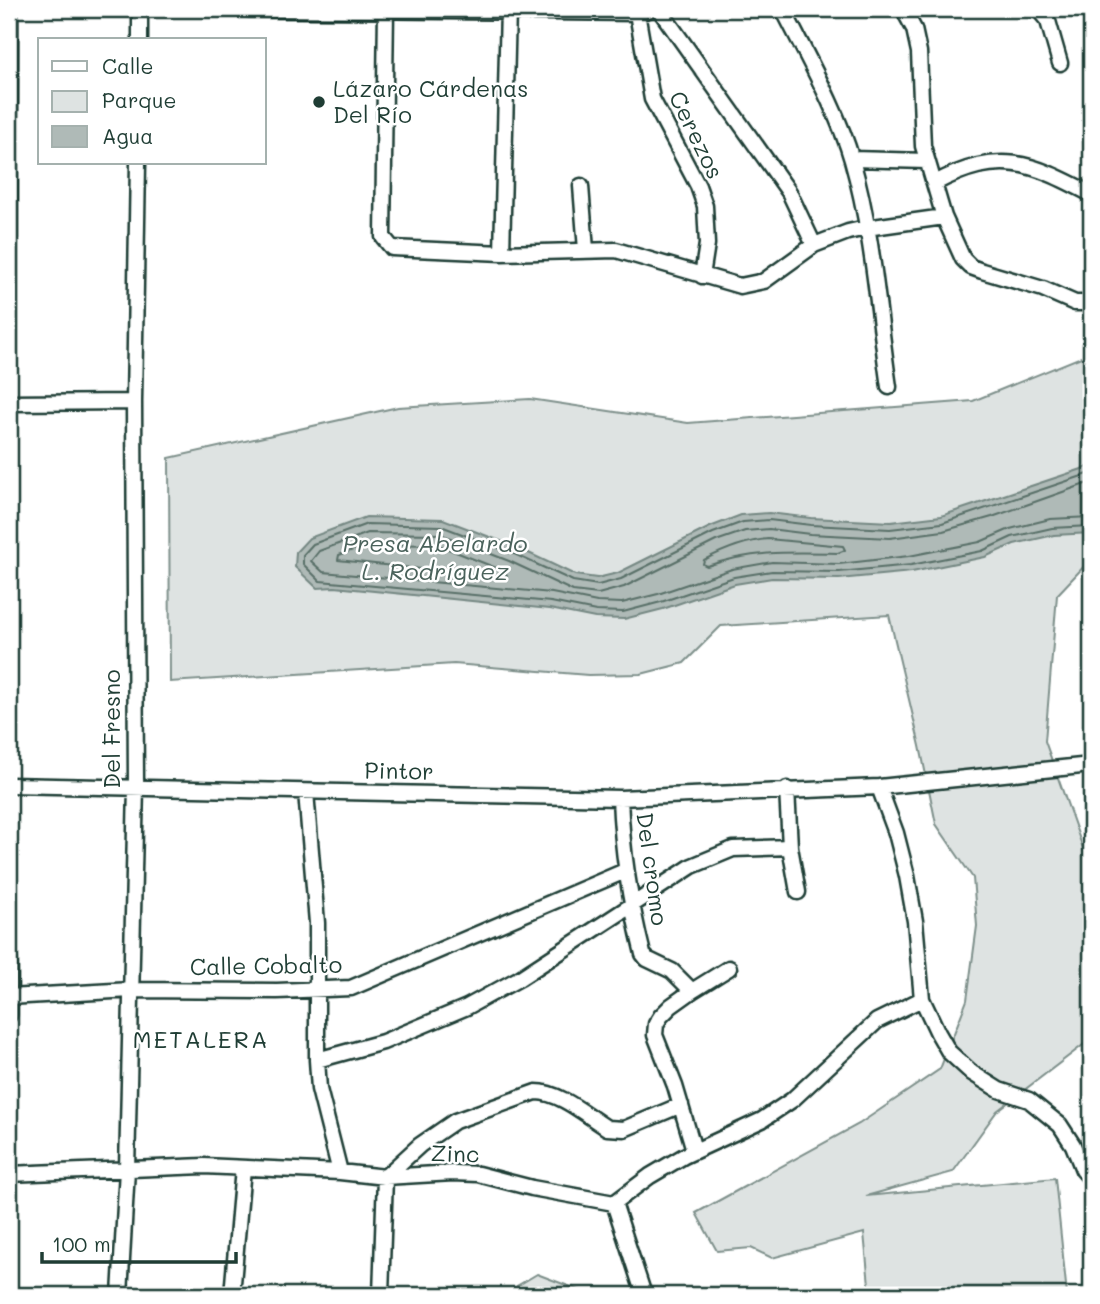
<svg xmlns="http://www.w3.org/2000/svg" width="1100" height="1304" font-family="Mali,sans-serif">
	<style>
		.green { fill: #dee3e2; stroke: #7e908b; stroke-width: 2 }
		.water { fill: #afbab7; stroke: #758883; stroke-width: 2 }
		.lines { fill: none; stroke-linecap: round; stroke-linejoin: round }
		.shore { stroke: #596f68; stroke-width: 2 }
		.minor-casing { stroke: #1f3d34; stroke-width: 19 }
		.minor { stroke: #fff; stroke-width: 14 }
		.poi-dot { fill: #1f3d34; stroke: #fff; stroke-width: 2.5 }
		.labels { text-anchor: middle; stroke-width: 5; stroke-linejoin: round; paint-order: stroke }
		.poi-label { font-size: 23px; fill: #1f3d34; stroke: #fff; text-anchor: start }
		.street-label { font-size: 23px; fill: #1f3d34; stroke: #fff }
		.water-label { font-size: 24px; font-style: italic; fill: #4a625b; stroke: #fff }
		.neighbourhood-label { font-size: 24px; letter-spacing: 2px; fill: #1f3d34; stroke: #fff }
	</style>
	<rect width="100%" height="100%" fill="#fff"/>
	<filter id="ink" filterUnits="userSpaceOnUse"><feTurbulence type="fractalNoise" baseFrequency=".0143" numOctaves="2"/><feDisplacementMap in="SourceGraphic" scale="14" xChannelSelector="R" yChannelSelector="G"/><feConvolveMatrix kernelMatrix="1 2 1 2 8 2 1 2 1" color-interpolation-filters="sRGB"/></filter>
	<g filter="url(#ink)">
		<!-- green -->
		<path class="green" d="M1091 353V559L1057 595 1045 741 1091 871V1035L1087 1042 997 1111 953 1172 866 1196 1055 1178 1067 1295H870L864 1233 772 1258 751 1248 717 1251 696 1213 859 1124 940 1069 967 1000 977 926 973 878 936 824 920 746 889 615 721 626 684 663 641 674 588 675 454 664 170 682 169 458 398 407 530 399 688 423 973 401Z
			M537 1274 592 1295H514L517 1286Z"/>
		<!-- water -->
		<path class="water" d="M1091 466V533L1054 535 1014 544 985 557 912 572 839 579 772 578 735 584 663 609 624 619 595 618 550 609 335 587 317 588 295 567 296 552 309 538 366 517 443 519 516 547 575 575 597 578 618 573 710 527 741 515 769 513 811 518 891 522 941 516Z"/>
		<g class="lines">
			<!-- shore -->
			<path class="shore" d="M1091 473 942 523 890 529 811 525 769 520 743 522 713 533 621 579 598 585 573 581 512 553 441 526 367 524 313 544 303 555V564L320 581 551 602 596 611 623 612 661 602 734 577 772 571 839 572 911 565 982 551 1012 537 1052 528 1091 526
				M1091 482 992 517 943 531 890 538 810 534 769 529 745 531 716 541 624 587 598 594 573 591 509 561 440 534 368 533 319 551 311 561 323 572 552 593 597 602 622 603 658 594 732 569 772 562 839 564 909 556 980 542 1010 529 1050 519 1091 517
				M768 539 843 546 845 550 838 553C790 552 753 550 707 566L703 564 704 560C725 549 745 541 768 539Z
				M370 544 438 545 504 571 507 575 504 578 338 560 339 555Z"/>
			<defs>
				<path id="minor" d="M249 9 637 13 652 9
					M386 9 383 237 392 248 502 253 616 250 740 286 764 281 814 245 848 232 866 228 944 217
					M659 9 789 192 814 245
					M783 9C806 55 838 111 852 160 873 233 878 312 889 387
					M903 9 914 29 919 52 923 146 944 217 963 259 971 267 982 271 1043 289 1075 303H1091
					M1038 9 1048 21 1060 63
					M637 13 652 99 698 186 705 206 707 244 702 276
					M140 40V9
					M852 159 927 161
					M935 183C1000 149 1030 162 1091 194
					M581 186 586 250
					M502 253 508 9
					M9 356 10 9
					M9 403 134 402
					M9 785 620 798 879 787 896 833 907 876 915 921 922 999 938 1033 949 1052 972 1073 999 1090 1029 1100 1060 1125 1073 1145 1083 1170 1091 1179
					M879 787 1091 765
					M306 792 317 923V1060L319 1089 340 1172
					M620 798C622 852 630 902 643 954L647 959 672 971 692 991 671 1006 661 1016 656 1024 655 1035 675 1086 694 1150
					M790 847 798 892
					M9 959V1015
					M692 991 729 968
					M9 997 131 990 277 991 351 988 625 871
					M317 1060 383 1042 467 1007 520 978 692 866 733 849 790 847 787 789
					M9 1174 204 1166 340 1172 385 1177 453 1173 478 1174 532 1188 614 1203 650 1176 684 1156 762 1120 792 1100 877 1021 922 999
					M614 1203 644 1295
					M120 1295 127 1169 136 787 134 402 138 163
					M232 1295 243 1168
					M381 1295 385 1177 420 1145 455 1121 536 1092C560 1092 586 1115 607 1128L624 1129 681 1105"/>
			</defs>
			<!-- minor casing -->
			<use href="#minor" class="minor-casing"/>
			<!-- minor -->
			<use href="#minor" class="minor"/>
		</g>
	</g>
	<!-- markers -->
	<circle class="poi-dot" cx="319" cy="102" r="7"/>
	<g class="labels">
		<!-- poi labels -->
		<g class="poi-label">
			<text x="333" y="97">Lázaro Cárdenas<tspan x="333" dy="26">Del Río</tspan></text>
		</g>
		<!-- street labels -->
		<g class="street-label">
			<text transform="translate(696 135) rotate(64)" y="8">Cerezos</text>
			<text transform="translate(112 729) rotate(-90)" y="8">Del Fresno</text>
			<text transform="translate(399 771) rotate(1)" y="8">Pintor</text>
			<text transform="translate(652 869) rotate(82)" y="8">Del cromo</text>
			<text transform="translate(266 966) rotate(-1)" y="8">Calle Cobalto</text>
			<text transform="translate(455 1154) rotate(1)" y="8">Zinc</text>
		</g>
		<!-- water labels -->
		<g class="water-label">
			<text x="435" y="552">Presa Abelardo<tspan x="435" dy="28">L. Rodríguez</tspan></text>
		</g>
		<!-- neighbourhood labels -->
		<g class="neighbourhood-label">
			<text x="201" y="1048">METALERA</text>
		</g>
	</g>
	<!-- margin -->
	<rect width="1100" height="1304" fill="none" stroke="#fff" stroke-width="35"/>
	<rect x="18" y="18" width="1065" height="1269" fill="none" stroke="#1f3d34" stroke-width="2.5" filter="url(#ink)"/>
	<!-- legend -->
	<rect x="38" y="38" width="228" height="126" fill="#ffffff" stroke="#a5b1ae" stroke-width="2"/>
	<rect x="52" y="61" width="35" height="10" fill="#ffffff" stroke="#a5b1ae" stroke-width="2"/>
	<text x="102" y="74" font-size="21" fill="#1f3d34">Calle</text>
	<rect x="52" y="91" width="35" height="21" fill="#dee3e2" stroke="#a5b1ae" stroke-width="2"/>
	<text x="102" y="108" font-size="21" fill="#1f3d34">Parque</text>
	<rect x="52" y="126" width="35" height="21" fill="#afbab7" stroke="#a5b1ae" stroke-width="2"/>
	<text x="102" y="144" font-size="21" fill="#1f3d34">Agua</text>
	<!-- scale -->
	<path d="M42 1252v10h194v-10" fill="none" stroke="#1f3d34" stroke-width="3.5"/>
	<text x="52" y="1252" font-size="21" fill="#1f3d34" stroke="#ffffff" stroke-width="5" paint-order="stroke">100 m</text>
</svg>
